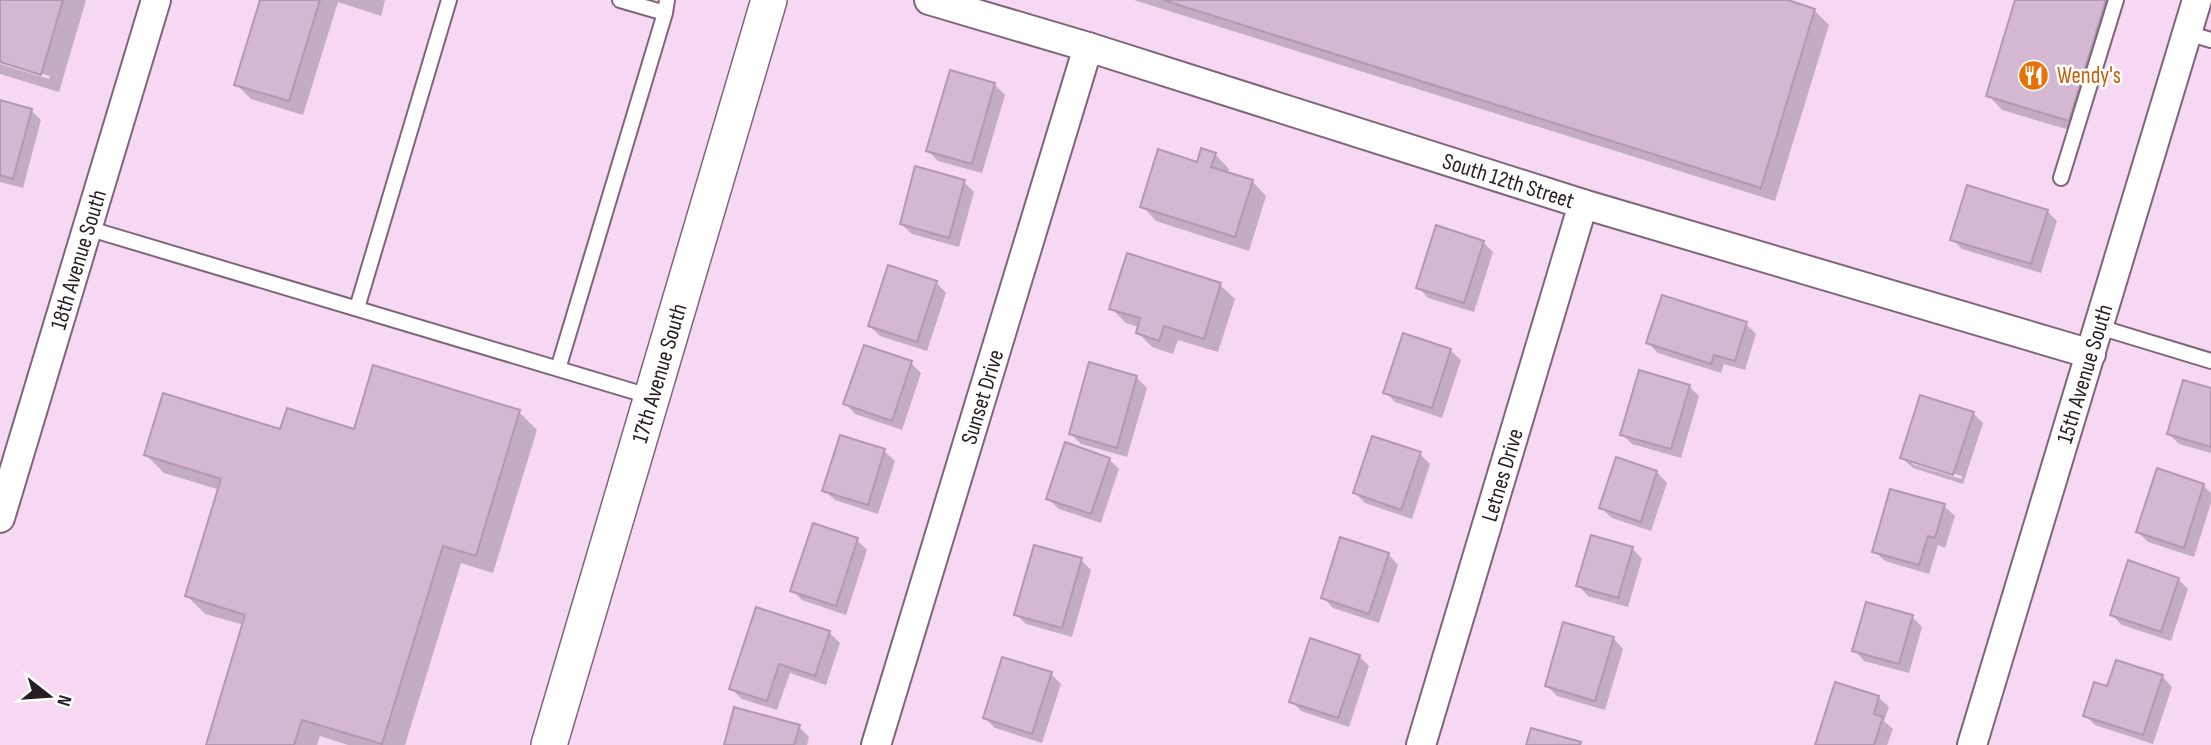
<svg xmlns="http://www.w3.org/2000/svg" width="2211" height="745" font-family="'Sofia Sans Condensed',sans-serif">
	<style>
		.shadow { fill: #0003; fill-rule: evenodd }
		.building { fill: #d4b7d1; stroke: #b498b1; stroke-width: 2 }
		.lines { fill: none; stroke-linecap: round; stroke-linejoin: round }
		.service-casing { stroke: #7f657c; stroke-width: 18 }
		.minor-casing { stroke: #7f657c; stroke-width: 32 }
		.tertiary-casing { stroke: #7f657c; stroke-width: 38 }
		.service { stroke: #fff; stroke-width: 14 }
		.minor { stroke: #fff; stroke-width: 28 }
		.tertiary { stroke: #fff; stroke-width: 35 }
		.labels { text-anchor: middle; stroke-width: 5; stroke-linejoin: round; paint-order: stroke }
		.food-label { font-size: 23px; fill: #c56008; stroke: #fff; text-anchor: start }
		.street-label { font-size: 23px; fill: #271c26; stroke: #fff }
	</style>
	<rect width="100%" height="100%" fill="#f6d8f2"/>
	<!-- shadow -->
	<path class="shadow" d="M0 0H86L59 92 0 74V64L49 79 50 76 0 61Z
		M262 0H385L381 16 338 2 303 115 251 99 236 84Z
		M1134 0H1782L1814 10 1829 25 1775 201Z
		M2016 0H2107L2120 13 2083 134 2002 110 1988 95Z
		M995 85 1005 95 982 173 938 161 928 151Z
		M0 102 31 110 41 120 23 188 0 182Z
		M1215 154 1229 169 1228 174 1252 181 1266 196 1249 251 1156 221 1142 206 1198 164Z
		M964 182 974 192 959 247 912 234 901 224Z
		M2047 211 2057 221 2041 273 1962 249 1952 239Z
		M1483 242 1493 252 1474 312 1428 298 1418 287Z
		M936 282 946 293 927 351 880 336 870 326Z
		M1220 285 1235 299 1218 352 1178 340 1173 354 1152 347 1138 333 1139 327 1126 323 1111 308Z
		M1746 324 1756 334 1745 370 1724 364 1721 373 1658 353 1648 343Z
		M1450 350 1461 360 1442 418 1395 402 1385 392Z
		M911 363 921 373 902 430 855 414 845 403Z
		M1090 364 1137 378 1147 388 1127 457 1081 444 1071 434Z
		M1689 386 1699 396 1681 458 1632 444 1622 434Z
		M2211 390V453L2179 444 2169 434Z
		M519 412 537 430 493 573 461 563 405 745H348L320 736 317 745H207L244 625 205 614 187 596 220 490 164 473 146 455 282 431H355Z
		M1973 413 1983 423 1963 484 1913 468 1902 458ZM1912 460 1962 476 1961 479 1912 464Z
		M884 451 895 461 878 514 835 500 824 490Z
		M1420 454 1430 464 1412 519 1365 503 1355 493Z
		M1109 459 1119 469 1101 523 1059 509 1048 499Z
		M1657 472 1667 483 1651 531 1612 518 1601 508Z
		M2203 485 2211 493V503L2194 557 2148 542 2138 532Z
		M1944 506 1955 516 1945 548 1938 545 1929 574 1885 561 1874 551Z
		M857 540 867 550 846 615 802 600 792 590Z
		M1632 548 1642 559 1628 607 1588 596 1578 585Z
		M1388 554 1398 565 1379 623 1333 608 1323 597Z
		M1081 560 1091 570 1072 637 1026 624 1016 614Z
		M2178 579 2188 589 2171 641 2122 625 2112 615Z
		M1912 617 1922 627 1909 673 1864 661 1854 650Z
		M829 632 840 643 826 685 790 673 777 710 742 699 731 689Z
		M1613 638 1623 649 1605 710 1557 696 1547 686Z
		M1359 656 1369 666 1349 727 1301 711 1291 701Z
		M1051 674 1061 684 1042 743 995 728 985 718Z
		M2162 676 2172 687 2153 744 2095 725 2085 715 2108 688Z
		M1878 697 1889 707 1884 721 1893 729 1887 745H1817Z
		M799 727 809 737 807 745H726Z"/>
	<!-- building -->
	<path class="building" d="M0 0H63L41 75 0 62Z
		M260 0H320L289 101 234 85Z
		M1163 0H1788L1815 9 1761 188Z
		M2015 0H2106L2069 121 1986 96Z
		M950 70 995 83 972 164 926 151Z
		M0 100 32 109 13 179 0 175Z
		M1201 148 1216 153 1211 167 1253 180 1235 237 1140 207 1158 149 1197 162Z
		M915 166 965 180 949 238 900 224Z
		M1967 185 2048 210 2031 264 1950 240Z
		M1436 225 1484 241 1464 303 1416 288Z
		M1127 253 1221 283 1204 339 1164 326 1159 341 1136 333 1140 318 1109 309Z
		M888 265 937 281 917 342 868 326Z
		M1662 295 1747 322 1735 361 1714 355 1711 364 1646 343Z
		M1403 333 1451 349 1432 408 1383 393Z
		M864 345 912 361 892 421 843 404Z
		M1089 362 1137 376 1117 448 1069 434Z
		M373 365 520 410 476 556 443 546 382 744 302 720 294 745H206L245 615 185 596 221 479 144 455 163 393 280 429 287 408 354 429Z
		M1639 370 1690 385 1671 449 1620 435Z
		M2183 380 2211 388V447L2167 434Z
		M1920 395 1974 412 1953 475 1900 458Z
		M840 435 885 449 868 505 822 491Z
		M1372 436 1421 452 1401 510 1353 493Z
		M1065 442 1110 458 1091 514 1046 499Z
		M1616 457 1657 471 1641 522 1599 508Z
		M2157 468 2204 484 2184 548 2136 532Z
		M1890 489 1945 504 1935 538 1928 536 1919 565 1872 552Z
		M813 523 858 538 836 606 790 591Z
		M1591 535 1633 547 1618 598 1576 586Z
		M1340 537 1389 553 1369 614 1321 598Z
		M1034 545 1082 558 1062 628 1014 615Z
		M2128 560 2179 578 2161 632 2110 615Z
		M1866 602 1913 615 1899 664 1852 651Z
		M756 607 830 631 815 676 779 664 767 701 729 689Z
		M1563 622 1614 637 1595 701 1545 686Z
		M1310 638 1360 655 1338 718 1289 702Z
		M1002 657 1052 672 1032 734 983 718Z
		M2116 660 2163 675 2143 735 2083 716 2094 682 2107 686Z
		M1835 682 1879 696 1874 714 1883 717 1874 745H1815Z
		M734 707 800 725 794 745H724Z
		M1531 728 1581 742 1580 745H1526Z"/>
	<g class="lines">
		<defs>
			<path id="service" d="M620 0 665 13
				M2187 33 2211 40
				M2061 178 2116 0
				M87 228 652 397
				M357 308 449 0
				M2099 327 2211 361
				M558 369 665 13 667 0"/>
			<g id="minor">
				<path id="s1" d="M929 0 1088 47 1583 204 2091 354"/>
				<path id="s2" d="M0 518 156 0"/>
				<path id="s3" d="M876 745 1088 47"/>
				<path id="s4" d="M1421 745 1583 204"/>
				<path id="s5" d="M1972 745 2197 0"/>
			</g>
			<g id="tertiary">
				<path id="s6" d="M549 745 769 0"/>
			</g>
		</defs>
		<!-- service casing -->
		<use href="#service" class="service-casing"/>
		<!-- minor casing -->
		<use href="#minor" class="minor-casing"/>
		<!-- tertiary casing -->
		<use href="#tertiary" class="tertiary-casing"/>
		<!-- service -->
		<use href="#service" class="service"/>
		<!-- minor -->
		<use href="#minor" class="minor"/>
		<!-- tertiary -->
		<use href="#tertiary" class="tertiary"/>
	</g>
	<!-- icons -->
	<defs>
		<symbol id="restaurant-disc" viewBox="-11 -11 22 22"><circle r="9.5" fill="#e8710a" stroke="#fff"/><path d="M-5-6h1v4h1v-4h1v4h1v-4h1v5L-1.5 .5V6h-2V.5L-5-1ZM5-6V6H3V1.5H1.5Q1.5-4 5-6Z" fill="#fff"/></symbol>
	</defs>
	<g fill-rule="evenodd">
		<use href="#restaurant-disc" x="2016" y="58" width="35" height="35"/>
	</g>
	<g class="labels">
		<!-- food labels -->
		<g class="food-label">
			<text x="2057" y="83">Wendy's</text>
		</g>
		<!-- street labels -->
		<g class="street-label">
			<text dy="8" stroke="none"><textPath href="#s1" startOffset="607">South 12th Street</textPath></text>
			<text dy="8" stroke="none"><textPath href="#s2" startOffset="270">18th Avenue South</textPath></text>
			<text dy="8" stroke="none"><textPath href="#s6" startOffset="388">17th Avenue South</textPath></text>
			<text dy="8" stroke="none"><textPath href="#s5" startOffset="388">15th Avenue South</textPath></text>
			<text dy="8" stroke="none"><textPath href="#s3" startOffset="364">Sunset Drive</textPath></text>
			<text dy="8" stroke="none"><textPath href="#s4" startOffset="282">Letnes Drive</textPath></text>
		</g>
	</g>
	<!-- north arrow -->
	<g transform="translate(49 696) rotate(107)" stroke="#ffffff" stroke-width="5" paint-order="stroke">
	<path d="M0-5L12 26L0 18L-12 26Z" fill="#271c26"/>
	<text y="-10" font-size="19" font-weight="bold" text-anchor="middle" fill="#271c26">N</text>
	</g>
</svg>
